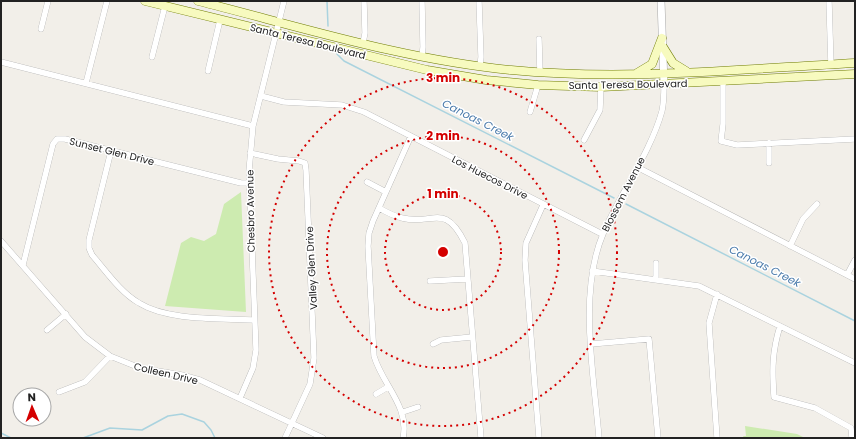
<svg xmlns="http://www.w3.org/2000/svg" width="856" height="439" font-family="Poppins,sans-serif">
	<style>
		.grass { fill: #cdebb0 }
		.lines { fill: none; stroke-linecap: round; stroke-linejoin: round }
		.stream { stroke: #aad3df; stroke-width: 1.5 }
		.minor-casing { stroke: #a9a9a9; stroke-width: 6 }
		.tertiary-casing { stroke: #a9a9a9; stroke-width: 8 }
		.secondary-casing { stroke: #707d05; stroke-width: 9 }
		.minor { stroke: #fff; stroke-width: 5.5 }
		.tertiary { stroke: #fff; stroke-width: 7 }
		.secondary { stroke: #f7fabf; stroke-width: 8 }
		.ring { fill: none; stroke: #d40000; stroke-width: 2; stroke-dasharray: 2 4 }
		.labels { text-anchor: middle; stroke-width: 3; stroke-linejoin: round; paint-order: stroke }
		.street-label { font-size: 10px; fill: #222; stroke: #fff }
		.water-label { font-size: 11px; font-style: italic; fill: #4a7aab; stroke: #fff }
		.centre { fill: #d40000; stroke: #fff; stroke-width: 2 }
		.ring-label { font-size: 12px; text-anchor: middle; font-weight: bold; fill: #d40000; stroke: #fff; stroke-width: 3; stroke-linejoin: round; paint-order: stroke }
	</style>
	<rect width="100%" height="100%" fill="#f2efe9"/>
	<!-- grass -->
	<path class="grass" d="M241 192 246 312 165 306 181 243 191 237 204 241 216 234 224 204Z
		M745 426 797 434 805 438H744L743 436H746Z"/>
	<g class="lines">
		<!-- stream -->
		<path class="stream" d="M327 1 328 26
			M337 54 344 61 614 198
			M626 204 855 321
			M1 389V423
			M1 433 11 438
			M83 438 110 428 142 430 168 416 182 414 204 422 211 430 215 438"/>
		<defs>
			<path id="minor" d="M479 1 481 57 480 67
				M829 1 831 65
				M41 29 48 1
				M539 39 540 73
				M363 43 365 33 364 1
				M152 57 165 6
				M422 57 423 47 422 1
				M1 62 253 126
				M208 71 220 20
				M723 81V124L721 141 737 145 855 139
				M86 83 107 1
				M261 96 284 102 342 105 364 112 602 234
				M530 112 538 85
				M584 140 600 110 601 87
				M769 143V163
				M111 151 89 240V248L92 255C106 271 120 292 139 303 168 321 220 318 254 320
				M250 153 278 159 299 161 305 163 306 170 314 358 310 384 285 438
				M637 167 855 279
				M367 182 386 192
				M379 208C386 212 394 216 402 218 433 226 444 201 465 243L481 438
				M1 241 85 337 110 356 140 368 182 375 200 380 323 438
				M790 246 803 219 817 204
				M23 265 53 144 57 139H65L241 183H248
				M592 271 699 286 855 363
				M847 275 855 260
				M656 279V263
				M430 281 467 279
				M717 294 709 323 717 438
				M780 326C772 352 772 370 774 397L815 408 851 428 852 438
				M47 330 66 314
				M433 344 441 340 472 337
				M591 344 649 339 658 438
				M59 392 85 382 110 356
				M376 394 388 387
				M240 398 253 368 256 350 249 171 253 126 284 1
				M403 412 418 407
				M403 438C410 407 382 384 374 356L368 246 369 233 373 221 411 136
				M539 438 525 260 526 243 543 205
				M599 438C594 375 578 293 603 234 620 193 650 154 662 111 664 102 664 93 664 84"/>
			<path id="tertiary" d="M661 1 664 84"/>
			<path id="secondary" d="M145 1 427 70 486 80 538 85 601 87 855 74
				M198 1C301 27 405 60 511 70 624 81 742 69 855 63
				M663 47 673 63 686 71
				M637 73 652 64 662 38"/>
		</defs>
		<!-- minor casing -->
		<use href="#minor" class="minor-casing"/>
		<!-- tertiary casing -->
		<use href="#tertiary" class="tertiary-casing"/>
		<!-- secondary casing -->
		<use href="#secondary" class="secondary-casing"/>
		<!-- minor -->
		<use href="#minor" class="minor"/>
		<!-- tertiary -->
		<use href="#tertiary" class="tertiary"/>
		<!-- secondary -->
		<use href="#secondary" class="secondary"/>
	</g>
	<!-- distance rings -->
	<g class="ring">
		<circle cx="443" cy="252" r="58"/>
		<circle cx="443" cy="252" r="116"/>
		<circle cx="443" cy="252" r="174"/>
	</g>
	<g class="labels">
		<!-- street labels -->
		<g class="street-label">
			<text transform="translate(308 41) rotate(14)" y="4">Santa Teresa Boulevard</text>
			<text transform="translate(628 84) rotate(-1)" y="4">Santa Teresa Boulevard</text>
			<text transform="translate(112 151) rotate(14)" y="4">Sunset Glen Drive</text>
			<text transform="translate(490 177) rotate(27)" y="4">Los Huecos Drive</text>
			<text transform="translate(623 194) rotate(-63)" y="4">Blossom Avenue</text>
			<text transform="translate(250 211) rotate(-91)" y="4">Chesbro Avenue</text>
			<text transform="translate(311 268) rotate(-93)" y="4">Valley Glen Drive</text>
			<text transform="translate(166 373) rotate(13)" y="4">Colleen Drive</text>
		</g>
		<!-- water labels -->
		<g class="water-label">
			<text transform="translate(478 120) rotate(27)" y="4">Canoas Creek</text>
			<text transform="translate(765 266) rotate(27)" y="4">Canoas Creek</text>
		</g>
	</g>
	<circle cx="443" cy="252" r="6" class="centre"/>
	<g class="ring-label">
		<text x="443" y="82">3 min</text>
		<text x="443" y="140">2 min</text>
		<text x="443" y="198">1 min</text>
	</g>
	<!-- border -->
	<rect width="856" height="439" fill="none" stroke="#222222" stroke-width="4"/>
	<!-- north arrow -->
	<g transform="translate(32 407) rotate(358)"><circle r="19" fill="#ffffff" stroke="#a7a7a7"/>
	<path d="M0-3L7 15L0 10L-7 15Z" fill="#d40000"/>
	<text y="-6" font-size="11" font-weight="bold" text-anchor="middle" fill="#222222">N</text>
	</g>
</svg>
